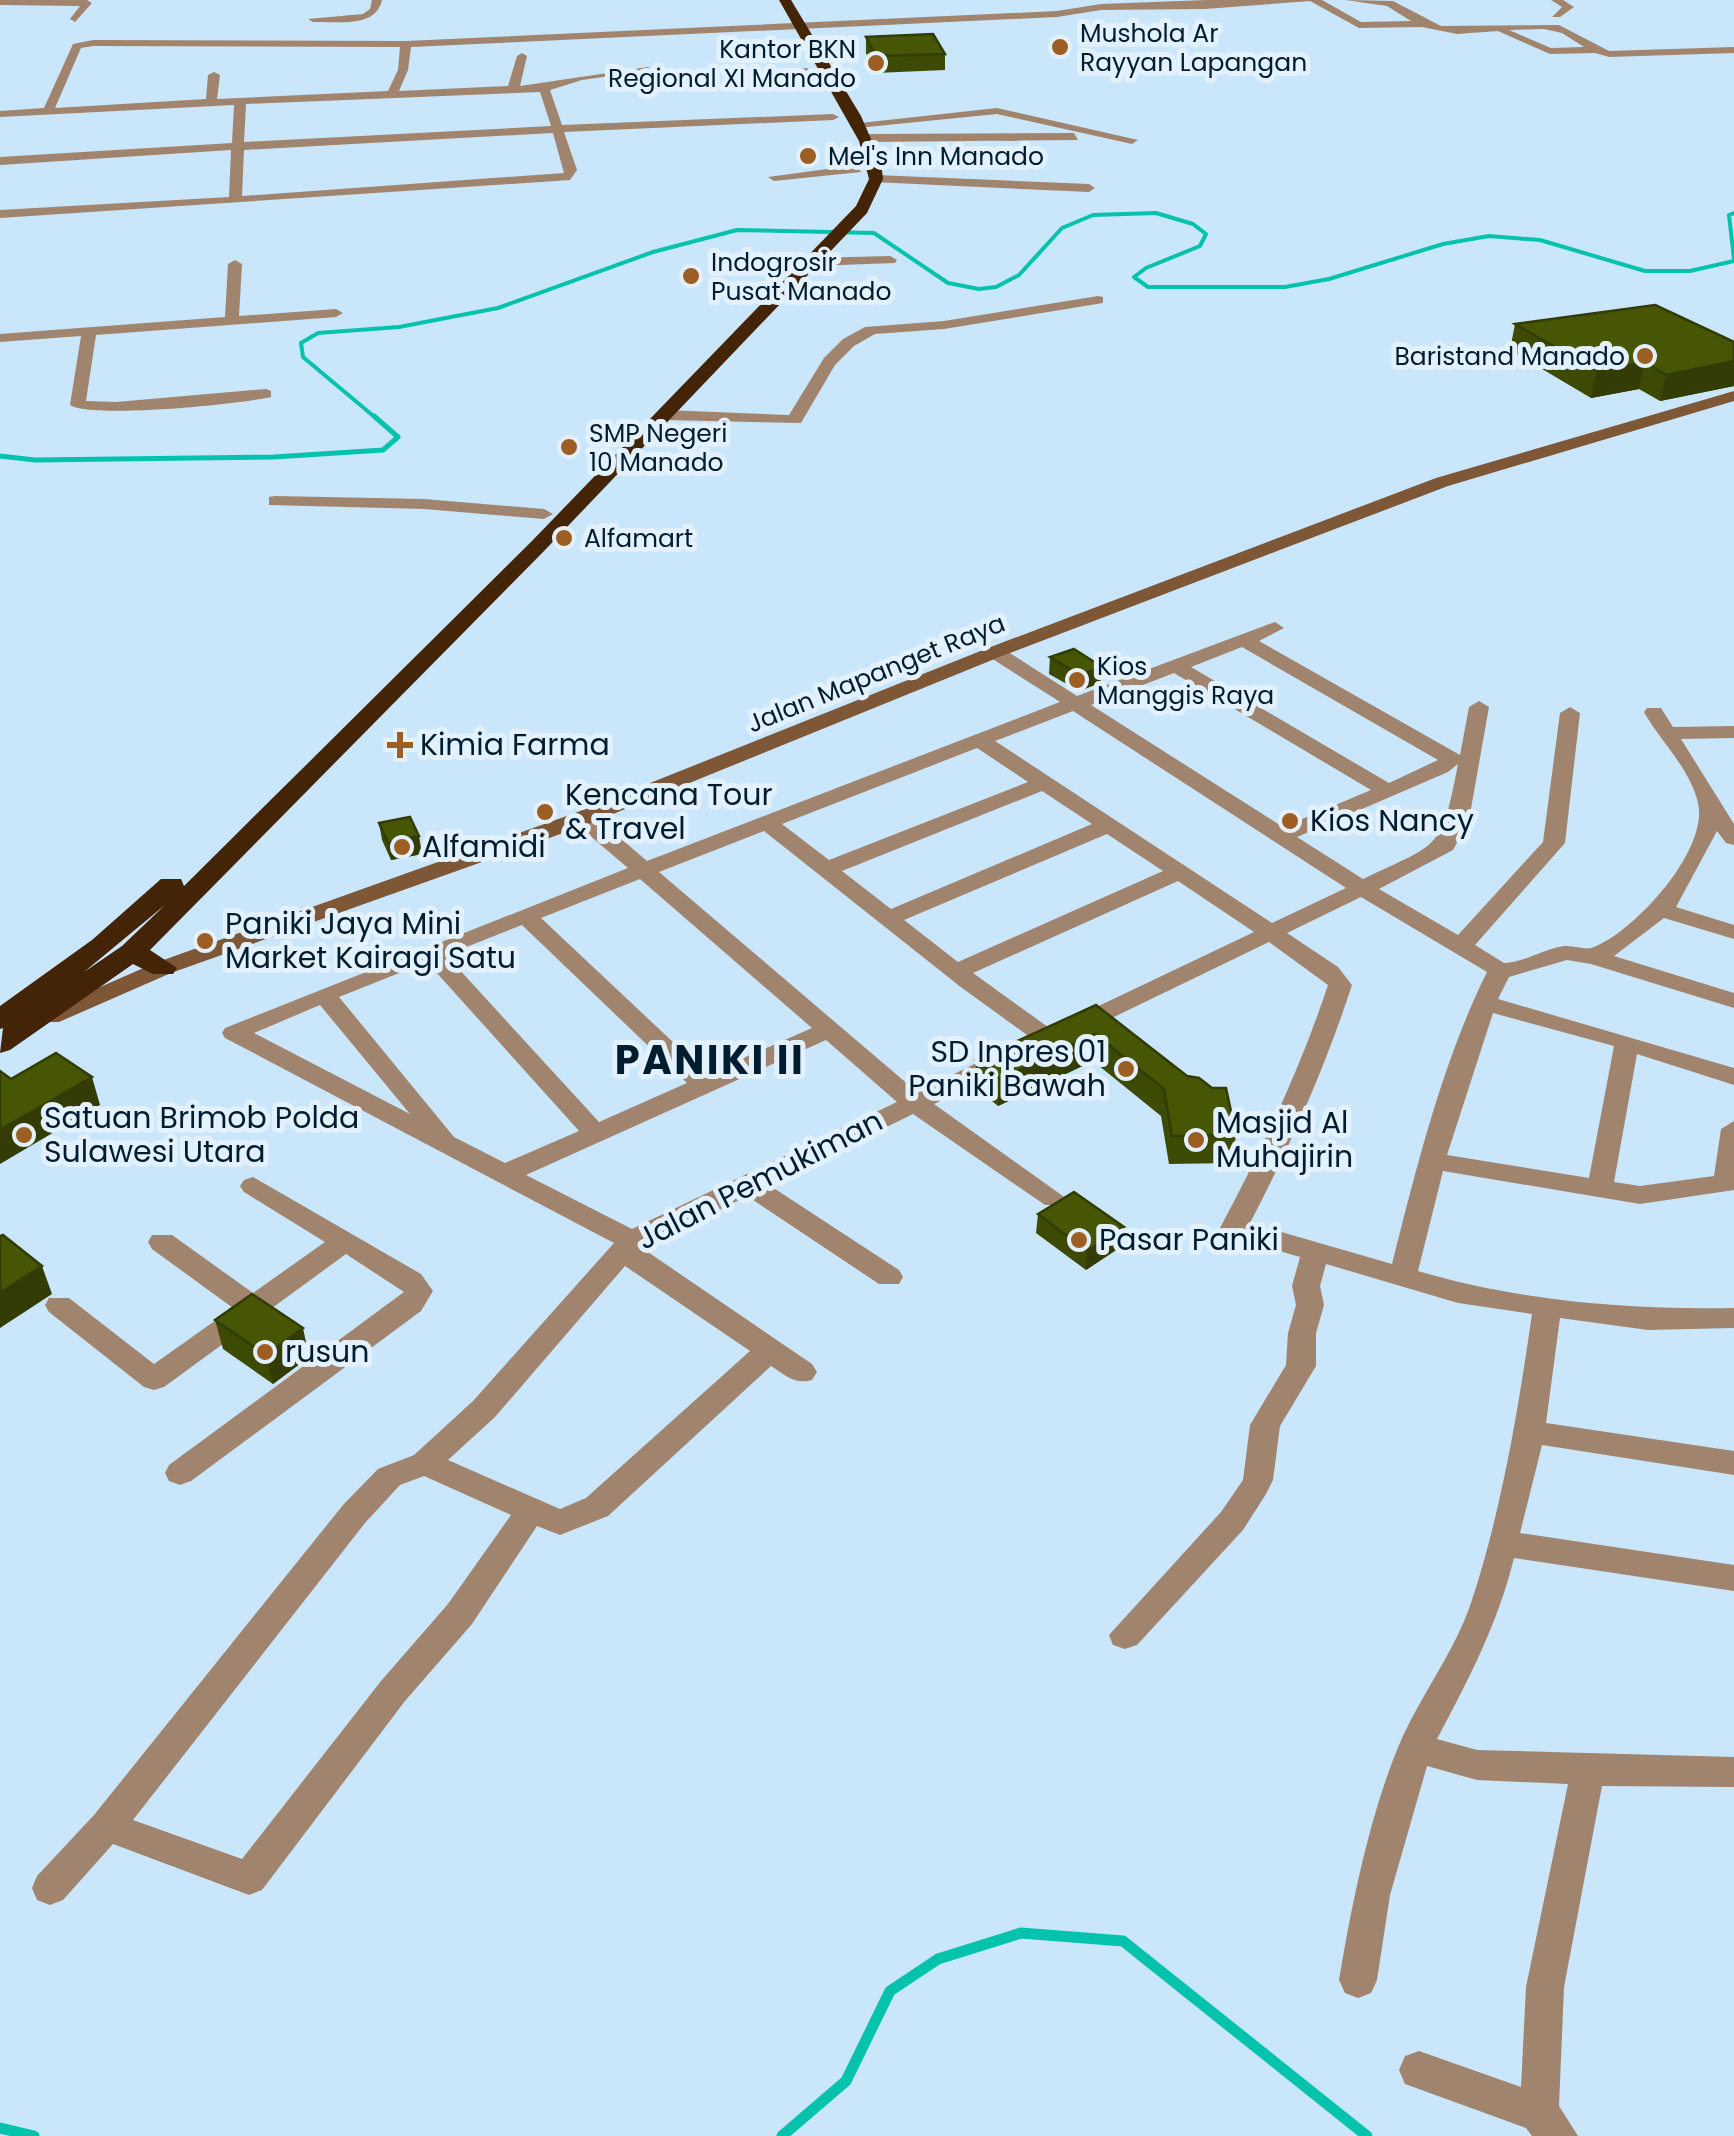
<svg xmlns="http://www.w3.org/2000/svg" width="1734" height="2136" font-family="Poppins,sans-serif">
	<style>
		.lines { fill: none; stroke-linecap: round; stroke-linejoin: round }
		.stream-far2 { stroke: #05c2ac; stroke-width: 4 }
		.stream-far1 { stroke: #05c2ac; stroke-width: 5 }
		.stream { stroke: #05c2ac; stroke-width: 11 }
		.street { fill: #a0846e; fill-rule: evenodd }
		.secondary { fill: #7e5736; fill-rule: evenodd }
		.highway { fill: #432406; fill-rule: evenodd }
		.wall { fill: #3d4a04 }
		.shaded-wall { fill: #323c04 }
		.building { fill: #475605; stroke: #323c04; stroke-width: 2.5 }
		.poi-dot { fill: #9c5e23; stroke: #e3f1fc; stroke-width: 4 }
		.labels { text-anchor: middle; stroke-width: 10; stroke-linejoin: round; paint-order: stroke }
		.far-poi-label { font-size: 25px; fill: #001d30; stroke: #e3f1fc; text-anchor: start }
		.far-street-label { font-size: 25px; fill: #001d30; stroke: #e3f1fc }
		.poi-label { font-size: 30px; fill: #001d30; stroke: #e3f1fc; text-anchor: start }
		.street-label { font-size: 30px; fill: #001d30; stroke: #e3f1fc }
		.district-label { font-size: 40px; font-weight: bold; letter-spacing: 2.5px; fill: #001d30; stroke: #e3f1fc }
	</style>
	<rect width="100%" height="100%" fill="#cae6fb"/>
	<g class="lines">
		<!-- stream-far2 -->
		<path class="stream-far2" d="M1734 213 1729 215 1734 259
			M377 419 303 357 301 343 318 333 399 327 498 308 653 252 737 230 874 233 948 283 979 289 996 287 1019 275 1062 228 1093 215 1156 213 1193 224 1206 234 1200 246 1146 268 1134 277 1148 287H1285L1329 279 1443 244 1489 236 1540 240 1645 271H1690L1734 261"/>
		<!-- stream-far1 -->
		<path class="stream-far1" d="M0 456 35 460 274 457 383 450 398 437 374 416"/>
		<!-- stream -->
		<path class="stream" d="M0 2128 34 2136
			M782 2136 846 2081 890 1991 938 1959 1021 1933 1123 1941 1367 2136"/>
		<!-- street -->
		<path class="street" d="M0 0H87L92 3 75 22 70 19 80 6 0 5Z
			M372 0H382C376 29 336 21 313 22L308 19 363 14 370 9Z
			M1207 0H1322L1361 22 1411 21 1387 6 1345 0 1393 1 1441 26 1559 25 1609 51 1734 47V53L1609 57 1595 53 1550 54 1498 31 1457 34 1422 27 1359 28 1310 1 1205 9 1101 10 1057 17 411 47 408 70 399 91 508 86 517 56 522 53 527 56 520 86 648 67 653 70 582 80 550 90 562 125 833 114 839 117 833 120 564 132 577 170 570 180 0 218V210L229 197 231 150 0 165V157L232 143 234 105 0 117V111L44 108 73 44 93 40 406 41 1057 11 1101 4ZM1544 29 1562 33 1584 47 1551 48 1509 30ZM93 46 400 47 398 70 388 91 217 99 220 75 214 72 208 75 206 99 55 108 81 48ZM540 92 551 126 244 142 246 104ZM553 133 564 173 242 196 244 150Z
			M1551 0H1563L1574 7 1560 17H1552L1562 7Z
			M807 68 811 73 775 76 769 73Z
			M997 108 1138 140 1132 144 997 114 857 128 851 124Z
			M1074 133 1078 140 869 142 863 138 869 134Z
			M857 165 861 172 774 181 768 177Z
			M876 175 1089 184 1095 188 1089 192 872 182V176Z
			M890 256 897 260 895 263 813 266 806 262 813 258Z
			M235 260 242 264 239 316 336 309 343 313 336 317 96 335 86 401 116 402 266 389 271 391V397C240 404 91 419 70 405L81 336 0 342V334L225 317 228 264Z
			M1098 296 1103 297V303L944 329 875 334 854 346 835 365 801 423 665 420 657 415 665 410 789 415 824 358 843 339 865 327 944 321Z
			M275 496 424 499 544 509 553 514 544 519 424 509 269 505V497Z
			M1275 622 1284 628 1259 641 1460 755 1469 707 1479 701 1489 707 1469 820 1453 850 1379 889 1458 935 1543 842 1560 713 1570 707 1580 713 1565 843 1475 945 1504 963C1525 962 1544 949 1564 946 1575 945 1585 951 1594 947 1635 931 1709 850 1698 803 1690 768 1660 741 1644 712L1647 708H1661L1673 727 1734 726V738L1681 739 1734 824V845L1726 843 1717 831 1676 907 1734 925V939L1664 918 1614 956 1734 993V1008L1591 964 1567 960 1509 977 1498 999 1734 1068V1085L1637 1054 1614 1182 1640 1186 1714 1176 1721 1129 1734 1121V1190L1640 1204 1443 1171 1418 1271C1519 1301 1629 1310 1734 1308V1328L1648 1330 1560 1318 1546 1423 1734 1451V1475L1542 1445 1520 1533 1734 1565V1591L1514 1558C1498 1623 1469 1679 1437 1739L1477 1750 1734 1757V1787L1602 1786 1564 1987 1559 2106 1578 2136H1532L1526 2128 1405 2084 1399 2070 1405 2056 1419 2051 1521 2087 1526 1987 1568 1784 1477 1780 1427 1766 1390 1895 1377 1980 1371 1993 1358 1998 1345 1993 1339 1980C1352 1903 1369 1817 1399 1745 1420 1696 1454 1653 1471 1603 1502 1509 1518 1411 1532 1314L1458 1303 1326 1264 1320 1286 1324 1305 1316 1333V1366L1280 1426 1273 1480 1266 1494 1243 1530 1137 1645 1125 1649 1113 1645 1109 1635 1221 1512 1243 1480 1250 1425 1286 1365 1288 1333 1296 1305 1292 1286 1300 1257 1224 1235 1220 1228C1262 1149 1300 1070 1328 985L1269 942 1083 1032H1065L1062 1027 1065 1022 1254 932 1178 881 973 973 1059 1035 1062 1040 1050 1048 1041 1045 962 988 764 831 659 872 917 1092 997 1053H1015L1018 1059 1015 1065 934 1104 1067 1199 1063 1205H1045L913 1114 769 1185 899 1270 903 1277 899 1284H879L747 1196 642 1248 812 1364 817 1372 812 1380C795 1385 785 1375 771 1366L608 1516 560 1535 537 1526 472 1624 405 1701 262 1890 249 1895 113 1844 63 1900 50 1905 37 1900 32 1888 37 1876 94 1815 343 1505 378 1469 414 1455 473 1401 614 1243 225 1038 222 1033 225 1028 628 868 575 823 572 818 575 813H591L647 861 1060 702 988 656V648H1002L1077 696ZM1242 647 1438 760 1389 783 1191 667ZM1174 673 1371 790 1283 827 1091 705ZM1073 711 1346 888 1272 923 995 741ZM977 748 1028 782 829 860 782 824ZM1458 764C1441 851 1441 842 1363 879L1297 837 1448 772ZM1042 791 1092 824 891 909 842 871ZM1107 834 1163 871 958 962 904 920ZM640 879 812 1028 707 1074 541 918ZM1361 897 1487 972C1442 1063 1417 1166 1392 1264L1250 1223C1290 1146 1325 1068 1352 985L1338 967 1287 933ZM522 925 687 1083 599 1122 446 955ZM427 962 579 1131 505 1163 454 1137 339 997ZM320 1005 410 1114 254 1033ZM1493 1013 1614 1046 1589 1178 1447 1155ZM826 1040 897 1102 632 1229 526 1175ZM625 1266 750 1351 586 1498 560 1509 448 1460 495 1417ZM424 1476 511 1515 448 1604 381 1681 242 1859 133 1820 365 1523 400 1485Z
			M253 1177 421 1274 433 1291 421 1311 191 1481 180 1485 169 1481 165 1473 169 1465 404 1292 346 1254 164 1387 154 1390 144 1387 49 1312 45 1305 49 1298H69L154 1364 233 1308 152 1249 148 1242 152 1235H172L253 1293 325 1242 244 1192 240 1186 244 1180Z"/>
		<!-- secondary -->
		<path class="secondary" d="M1734 391V401L1448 486 1002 656 591 823 171 973 59 1022H41L18 1005 30 998 52 1008 155 963 575 813 988 648 1436 478Z"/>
		<!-- highway -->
		<path class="highway" d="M779 0H791L861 116 881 162 883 179 867 213 545 550 150 950 177 968 173 974H153L133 964 10 1050 0 1053 3 1028 0 1029V1006L92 940 161 879H181L184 886 531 542 856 206 869 179 859 141ZM165 905 122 946 84 972Z"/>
	</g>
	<!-- wall -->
	<path class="wall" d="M866 37 945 54V70L876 73 866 53Z
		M1515 324 1734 342V386L1660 401 1639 389 1591 398 1510 350Z
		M1050 657 1102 667 1100 683 1079 691 1049 674Z
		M379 823 422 854 391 860 382 840Z
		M1096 1005 1236 1135 1232 1163 1169 1164 1161 1116 1093 1061 998 1106 975 1087 976 1060Z
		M1038 1214 1124 1227 1122 1246 1086 1270 1036 1233Z
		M215 1320 309 1357 273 1384 223 1349Z"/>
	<!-- shaded-wall -->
	<path class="shaded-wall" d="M1734 361V386L1660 401 1666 375Z
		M1645 362 1639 389 1591 398 1597 371Z
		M1102 667 1100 683 1079 691 1080 675Z
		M419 836 422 854 391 860 388 843Z
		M1095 1034 1093 1061 998 1106 1000 1079Z
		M92 1077 100 1105 0 1164V1130Z
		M1124 1227 1122 1246 1086 1270 1087 1251Z
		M42 1266 52 1294 0 1328V1293Z
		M303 1328 309 1357 273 1384 266 1355Z"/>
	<!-- building -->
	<path class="building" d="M933 34 945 54 876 56 866 37Z
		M1655 305 1734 342V361L1666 375 1645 362 1597 371 1515 324Z
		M1074 649 1102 667 1080 675 1050 657Z
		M410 817 419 836 388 843 379 823Z
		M1096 1005 1187 1076 1199 1078 1212 1088H1226L1236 1135 1172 1136 1164 1089 1095 1034 1000 1079 976 1060Z
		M56 1053 92 1077 0 1130V1071L11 1079Z
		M1074 1192 1124 1227 1087 1251 1038 1214Z
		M3 1235 42 1266 0 1293V1236Z
		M252 1294 303 1328 266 1355 215 1320Z"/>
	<!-- markers -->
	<g class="poi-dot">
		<circle cx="1060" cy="47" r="10"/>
		<circle cx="876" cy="63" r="10"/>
		<circle cx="808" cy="156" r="10"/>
		<circle cx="691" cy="276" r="10"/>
		<circle cx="1645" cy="356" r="10"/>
		<circle cx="569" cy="447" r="10"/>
		<circle cx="564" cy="538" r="10"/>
		<circle cx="1077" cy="680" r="10"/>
		<path d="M395 730h10v10h10v10h-10v10h-10v-10h-10v-10h10z"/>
		<circle cx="545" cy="812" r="10"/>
		<circle cx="1290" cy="821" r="10"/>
		<circle cx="402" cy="847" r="10"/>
		<circle cx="205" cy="941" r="10"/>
		<circle cx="1126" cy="1069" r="10"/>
		<circle cx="24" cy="1135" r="10"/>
		<circle cx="1196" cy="1140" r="10"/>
		<circle cx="1079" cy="1240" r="10"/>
		<circle cx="265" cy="1352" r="10"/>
	</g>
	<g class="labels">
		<!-- far-poi labels -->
		<g class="far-poi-label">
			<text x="1080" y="42">Mushola Ar<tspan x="1080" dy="29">Rayyan Lapangan</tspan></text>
			<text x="856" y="58" text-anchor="end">Kantor BKN<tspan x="856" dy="29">Regional XI Manado</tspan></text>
			<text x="828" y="165">Mel's Inn Manado</text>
			<text x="711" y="271">Indogrosir<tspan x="711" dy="29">Pusat Manado</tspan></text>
			<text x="1625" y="365" text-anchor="end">Baristand Manado</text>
			<text x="589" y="442">SMP Negeri<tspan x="589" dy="29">10 Manado</tspan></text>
			<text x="584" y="547">Alfamart</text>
			<text x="1097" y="675">Kios<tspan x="1097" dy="29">Manggis Raya</tspan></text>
		</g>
		<!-- far-street labels -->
		<g class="far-street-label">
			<text transform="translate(876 673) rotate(-22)" y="9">Jalan Mapanget Raya</text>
		</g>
		<!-- poi labels -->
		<g class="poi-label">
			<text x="420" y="755">Kimia Farma</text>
			<text x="565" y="805">Kencana Tour<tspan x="565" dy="34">&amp; Travel</tspan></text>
			<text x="1310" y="831">Kios Nancy</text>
			<text x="422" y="857">Alfamidi</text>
			<text x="225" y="934">Paniki Jaya Mini<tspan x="225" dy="34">Market Kairagi Satu</tspan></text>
			<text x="1106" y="1062" text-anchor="end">SD Inpres 01<tspan x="1106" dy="34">Paniki Bawah</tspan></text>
			<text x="44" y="1128">Satuan Brimob Polda<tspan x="44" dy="34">Sulawesi Utara</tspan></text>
			<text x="1216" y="1133">Masjid Al<tspan x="1216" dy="34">Muhajirin</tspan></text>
			<text x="1099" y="1250">Pasar Paniki</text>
			<text x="285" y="1362">rusun</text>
		</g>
		<!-- street labels -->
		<g class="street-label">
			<text transform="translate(760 1180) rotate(-27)" y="10">Jalan Pemukiman</text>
		</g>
		<!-- district labels -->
		<g class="district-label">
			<text x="710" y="1074">PANIKI II</text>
		</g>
	</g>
</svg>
